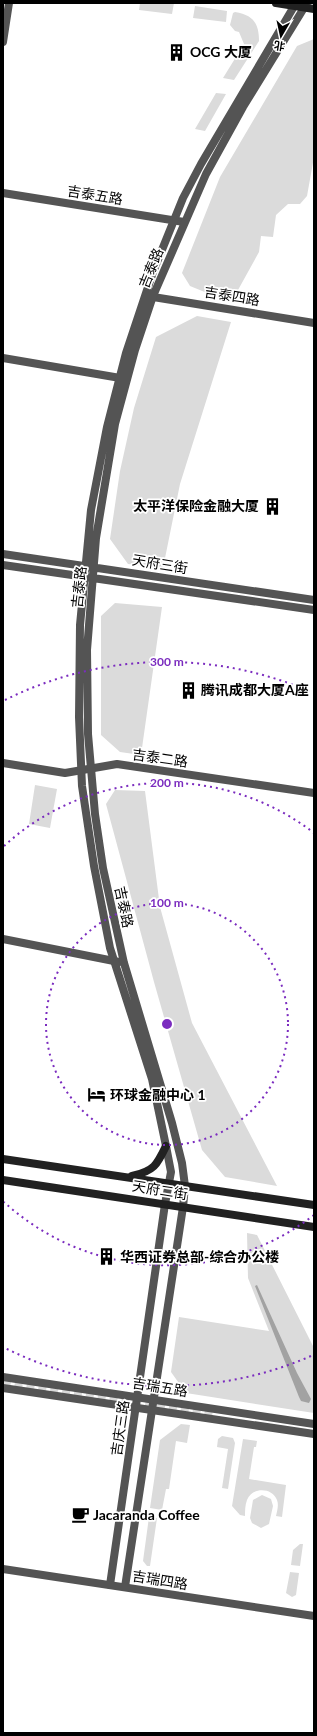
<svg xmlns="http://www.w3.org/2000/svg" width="317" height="1736" font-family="Lato,'Noto Sans SC',sans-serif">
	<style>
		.green { fill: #dbdbdb }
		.water { fill: #a2a2a2 }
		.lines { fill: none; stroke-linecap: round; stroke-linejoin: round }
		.tertiary-tunnel { stroke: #d9d9d9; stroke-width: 8; stroke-dasharray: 8 4; stroke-linecap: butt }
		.minor { stroke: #545454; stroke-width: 8 }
		.tertiary { stroke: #545454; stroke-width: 8 }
		.secondary { stroke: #212121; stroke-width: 8 }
		.ring { fill: none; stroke: #7b2cbf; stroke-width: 2; stroke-dasharray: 2 4 }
		.labels { text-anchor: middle; stroke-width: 3.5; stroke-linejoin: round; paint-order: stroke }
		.poi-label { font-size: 14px; font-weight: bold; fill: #000; stroke: #fff; text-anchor: start }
		.street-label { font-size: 14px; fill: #000; stroke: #fff }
		.centre { fill: #7b2cbf; stroke: #fff; stroke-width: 2 }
		.ring-label { font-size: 12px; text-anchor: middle; font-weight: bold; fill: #7b2cbf; stroke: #fff; stroke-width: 3.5; stroke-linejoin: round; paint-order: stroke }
	</style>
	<rect width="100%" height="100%" fill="#fff"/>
	<!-- green -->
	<path class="green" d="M140 3H174L172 14 139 10Z
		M195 6 227 11 226 22 193 18Z
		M235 12C253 15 259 23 259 41L234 80 223 78 244 44 239 32 235 31 230 25 233 13Z
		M314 39V157L307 196 300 204H288L276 215 273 237 261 236 259 252 238 290 236 300 212 295 190 286 182 273 220 177 297 46Z
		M216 93 226 94 205 131 195 129Z
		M197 316 231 322 180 484 163 568 128 564 110 539 120 471 134 408 156 337Z
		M115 603 162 607 141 755 120 752 101 735V616Z
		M35 785 57 789 50 828 29 824Z
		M115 790 145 791 160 907 192 1023 277 1186 225 1177 202 1150 154 982 106 804Z
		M247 1233 257 1235 314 1348V1413L186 1393 171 1372 179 1317 269 1331 248 1278Z
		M181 1424 190 1425 187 1443 176 1441 169 1489H166L162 1510 150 1508 160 1440Z
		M222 1436 233 1438 235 1443 228 1489 222 1488 228 1449 217 1447 218 1439Z
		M243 1439 257 1441 256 1447H254L249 1479 286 1485 282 1517 276 1516C277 1511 279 1505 277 1500 272 1487 252 1487 247 1500 245 1505 245 1511 245 1516L240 1515 232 1506Z
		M262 1495 271 1499 273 1506 269 1524 261 1528 252 1523 250 1518 253 1500Z
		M149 1517 157 1518 150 1566H147L143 1561Z
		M300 1544H303L300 1566 291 1565 293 1550Z
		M290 1572 299 1573 296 1595 292 1597 286 1593Z"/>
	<!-- water -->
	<path class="water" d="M257 1285 297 1373 311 1399 309 1403 301 1401 299 1397 255 1286Z"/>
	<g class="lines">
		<!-- tertiary-tunnel -->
		<path class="tertiary-tunnel" d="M3 1381 214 1413"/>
		<!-- minor -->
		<path class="minor" d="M3 42 9 3
			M3 193 184 222
			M147 296 314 323
			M3 358 126 379
			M3 763 65 773 117 764 314 793
			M3 939 119 962
			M110 1585 165 1204
			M125 1587 183 1207"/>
		<!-- tertiary -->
		<path class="tertiary" d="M3 554 314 600
			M3 565 314 610
			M165 1204 171 1172 166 1146 152 1079 110 948 94 866 82 786 79 717 80 625 91 510 107 427 126 353 153 272 183 198 201 164 296 3
			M183 1207 185 1186 182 1163 172 1123 124 963 103 868 95 814 88 734 87 650 96 538 115 424 135 350 153 296 206 174 243 107 307 3
			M3 1377 314 1424
			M3 1388 314 1434
			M3 1569 314 1616"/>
		<!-- secondary -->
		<path class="secondary" d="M276 3 314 9
			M3 1159 314 1205
			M132 1176C154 1171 157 1165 166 1146
			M3 1180 314 1227"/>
	</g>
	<!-- distance rings -->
	<g class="ring">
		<circle cx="167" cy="1024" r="121"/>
		<path d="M314 1215A241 241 0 0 1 4 1202M4 846A241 241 0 0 1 314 833"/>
		<path d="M311 1356A362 362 0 0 1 5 1348M5 700A362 362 0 0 1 311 692"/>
	</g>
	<!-- icons -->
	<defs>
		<symbol id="building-bare" viewBox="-9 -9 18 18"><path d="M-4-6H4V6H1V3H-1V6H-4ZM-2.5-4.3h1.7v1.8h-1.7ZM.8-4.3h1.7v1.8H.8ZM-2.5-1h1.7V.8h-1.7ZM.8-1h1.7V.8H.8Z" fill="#000" stroke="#fff" stroke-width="2.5" paint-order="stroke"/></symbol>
		<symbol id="hotel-bare" viewBox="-9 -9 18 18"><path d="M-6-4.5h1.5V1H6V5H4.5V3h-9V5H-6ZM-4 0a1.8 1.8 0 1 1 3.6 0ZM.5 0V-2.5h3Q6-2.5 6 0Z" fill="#000" stroke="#fff" stroke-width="2.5" paint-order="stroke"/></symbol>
		<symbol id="cafe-bare" viewBox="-9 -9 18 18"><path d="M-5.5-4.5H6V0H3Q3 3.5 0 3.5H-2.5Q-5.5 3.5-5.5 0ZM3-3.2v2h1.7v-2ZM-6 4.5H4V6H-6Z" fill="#000" stroke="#fff" stroke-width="2.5" paint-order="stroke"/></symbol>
	</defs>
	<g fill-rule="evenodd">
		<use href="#building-bare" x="164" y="40" width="25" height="25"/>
		<use href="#building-bare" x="260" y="494" width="25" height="25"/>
		<use href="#building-bare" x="176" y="678" width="25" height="25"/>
		<use href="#hotel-bare" x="84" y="1082" width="25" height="25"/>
		<use href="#building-bare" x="94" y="1244" width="25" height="25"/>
		<use href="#cafe-bare" x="68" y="1502" width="25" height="25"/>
	</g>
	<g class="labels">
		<!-- poi labels -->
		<g class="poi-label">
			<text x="190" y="57">OCG 大厦</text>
			<text x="259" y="511" text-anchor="end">太平洋保险金融大厦</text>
			<text x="201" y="695">腾讯成都大厦A座</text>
			<text x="110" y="1100">环球金融中心 1</text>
			<text x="120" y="1262">华西证券总部-综合办公楼</text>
			<text x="93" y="1520">Jacaranda Coffee</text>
		</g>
		<!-- street labels -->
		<g class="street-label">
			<text transform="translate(95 195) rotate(9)" y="5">吉泰五路</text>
			<text transform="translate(151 268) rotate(-68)" y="5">吉泰路</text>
			<text transform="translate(232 296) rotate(9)" y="5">吉泰四路</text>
			<text transform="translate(160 564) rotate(9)" y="5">天府三街</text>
			<text transform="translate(79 587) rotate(-84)" y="5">吉泰路</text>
			<text transform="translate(160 758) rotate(8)" y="5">吉泰二路</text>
			<text transform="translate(124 907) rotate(78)" y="5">吉泰路</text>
			<text transform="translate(160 1190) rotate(9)" y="5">天府二街</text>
			<text transform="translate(160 1387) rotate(9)" y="5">吉瑞五路</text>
			<text transform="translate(120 1428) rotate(-82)" y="5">吉庆三路</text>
			<text transform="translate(160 1580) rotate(9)" y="5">吉瑞四路</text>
		</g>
	</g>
	<circle cx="167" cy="1024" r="6" class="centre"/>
	<g class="ring-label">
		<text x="167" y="666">300 m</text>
		<text x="167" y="787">200 m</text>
		<text x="167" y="907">100 m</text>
	</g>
	<!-- border -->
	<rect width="317" height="1736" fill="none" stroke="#000000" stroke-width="8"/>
	<!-- north arrow -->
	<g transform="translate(281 36) rotate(189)" stroke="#ffffff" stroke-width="3" paint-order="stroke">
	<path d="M0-3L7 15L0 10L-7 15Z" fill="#000000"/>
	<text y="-6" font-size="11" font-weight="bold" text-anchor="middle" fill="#000000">北</text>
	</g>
</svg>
